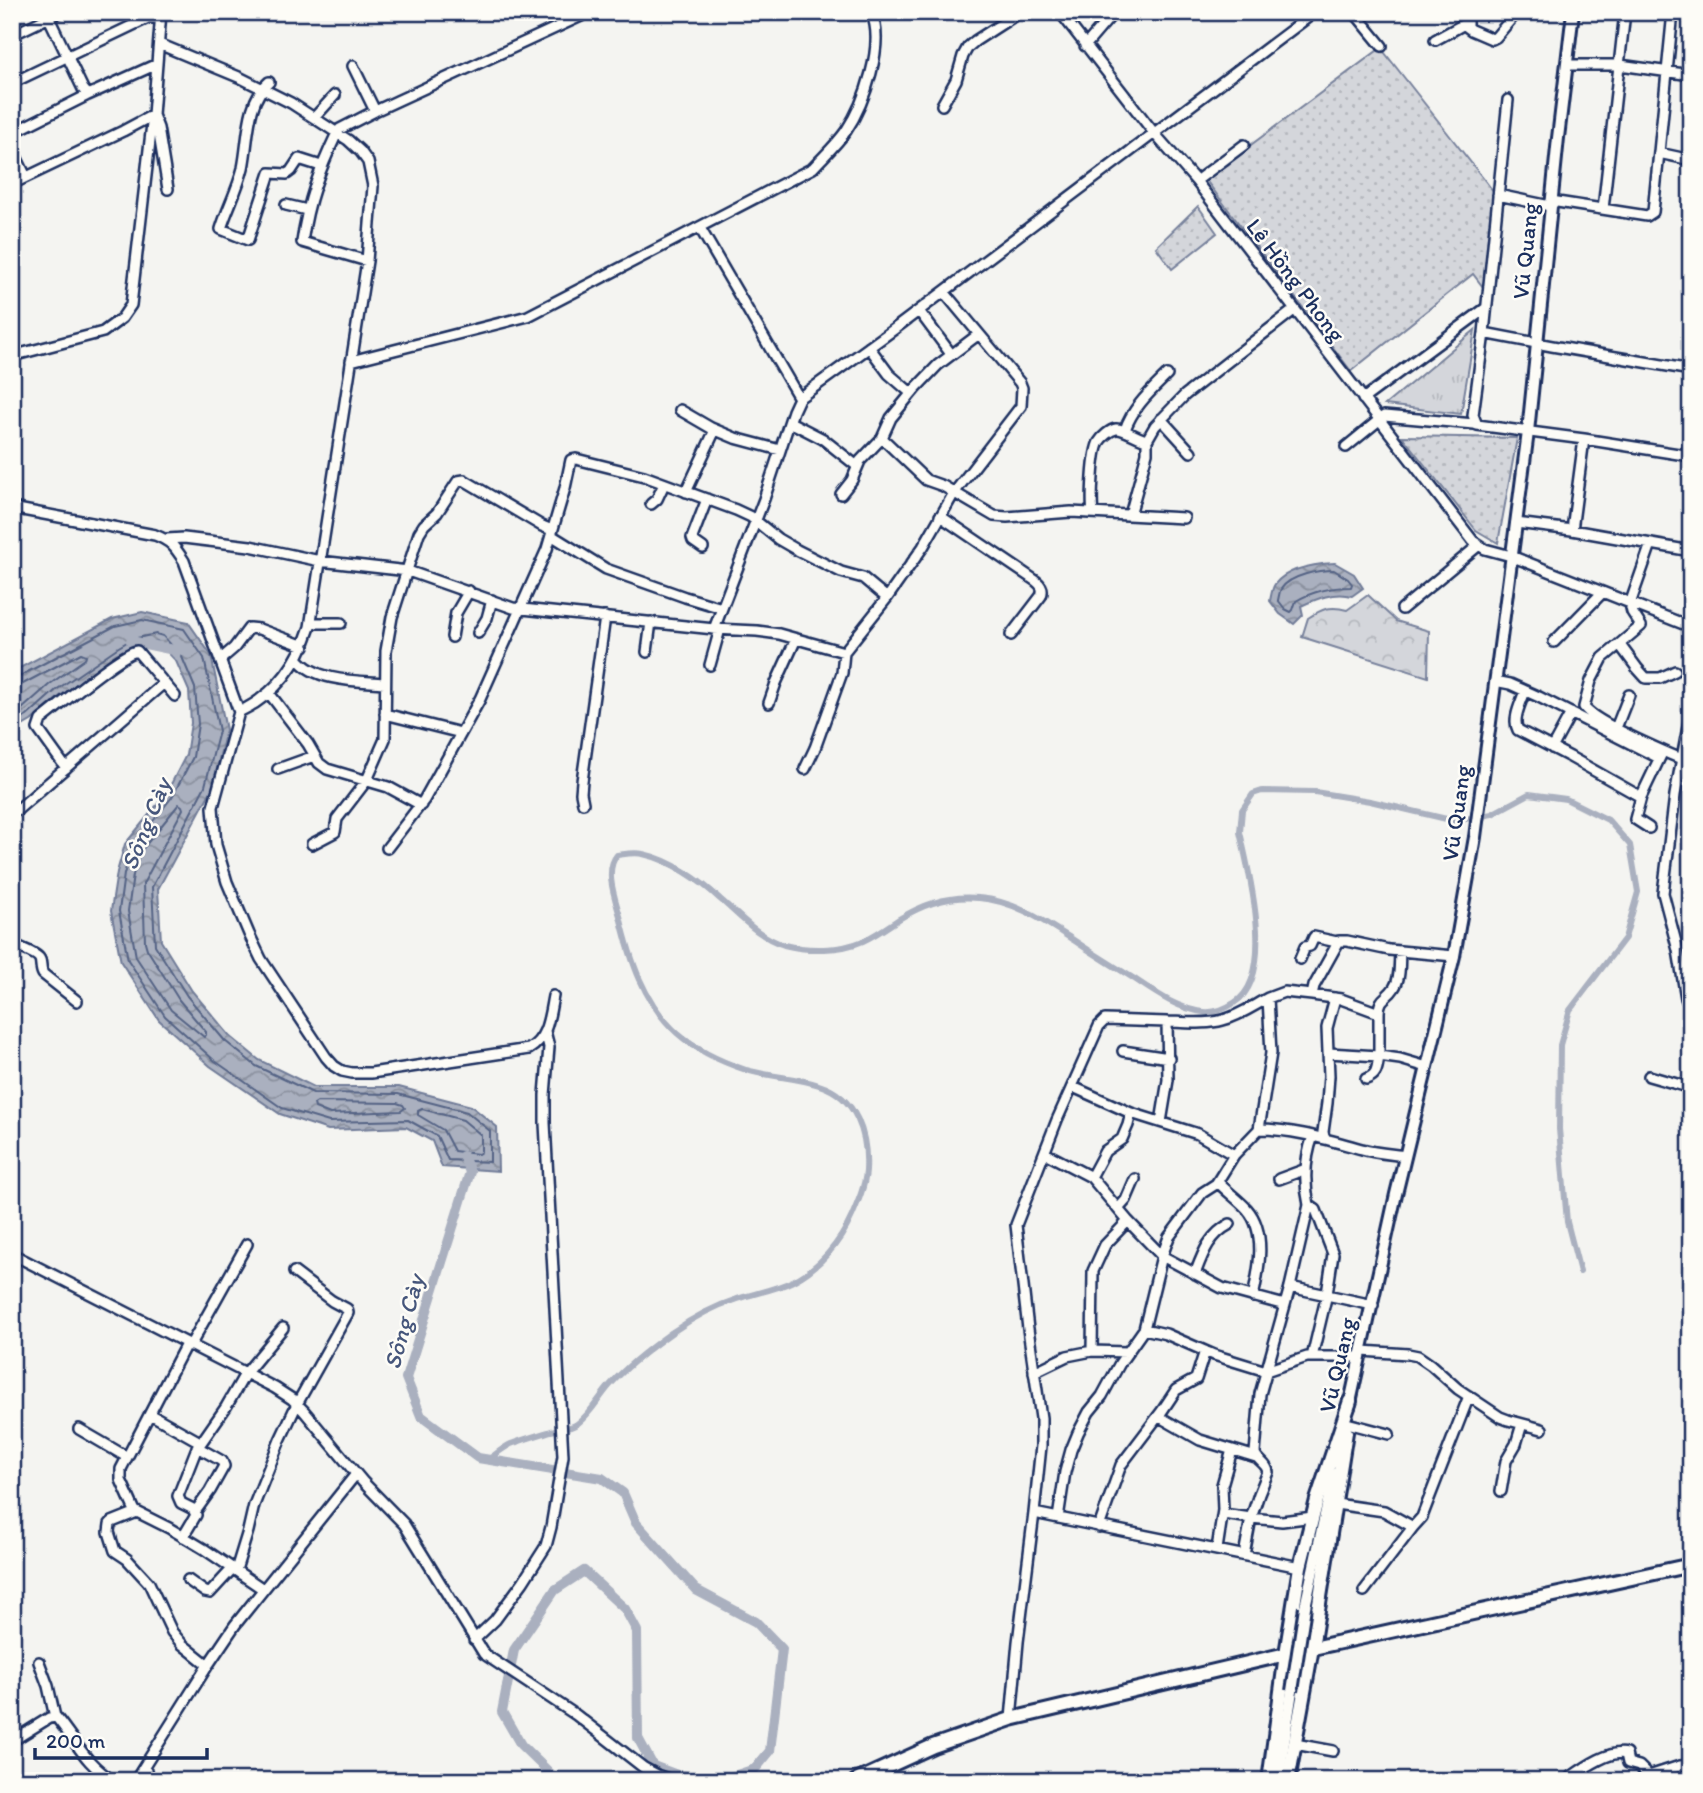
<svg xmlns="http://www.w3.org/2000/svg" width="1703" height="1793" font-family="Itim,sans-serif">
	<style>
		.grass { fill: url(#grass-tufts); stroke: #78829c; stroke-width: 2 }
		.forest { fill: url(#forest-crowns); stroke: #78829c; stroke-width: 2 }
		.park { fill: url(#park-dots); stroke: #78829c; stroke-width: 2 }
		.water { fill: url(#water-waves); stroke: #717c98; stroke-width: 2 }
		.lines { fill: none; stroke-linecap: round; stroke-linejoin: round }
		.shore { stroke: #546385; stroke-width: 2 }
		.canal { stroke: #aab0bf; stroke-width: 6 }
		.river { stroke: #aab0bf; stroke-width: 10 }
		.minor-casing { stroke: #1b2f5e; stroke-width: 14 }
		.major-casing { stroke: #1b2f5e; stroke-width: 16 }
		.highway-casing { stroke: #1b2f5e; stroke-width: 18 }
		.minor { stroke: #fdfcf7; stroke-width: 9 }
		.major { stroke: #fdfcf7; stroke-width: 10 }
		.highway { stroke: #fdfcf7; stroke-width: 12 }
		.major-bridge-casing { stroke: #1b2f5e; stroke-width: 16; stroke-linecap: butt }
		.major-bridge { stroke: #fdfcf7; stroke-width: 10 }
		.labels { text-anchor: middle; stroke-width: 5; stroke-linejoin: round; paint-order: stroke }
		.street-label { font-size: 23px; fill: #1b2f5e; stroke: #fdfcf7 }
		.water-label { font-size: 24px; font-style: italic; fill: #46567b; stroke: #fdfcf7 }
	</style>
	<defs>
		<pattern id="grass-tufts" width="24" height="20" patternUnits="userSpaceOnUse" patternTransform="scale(1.75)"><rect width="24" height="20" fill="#d4d6db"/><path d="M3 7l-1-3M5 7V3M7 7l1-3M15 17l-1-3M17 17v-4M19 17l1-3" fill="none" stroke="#b5b8be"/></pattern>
		<pattern id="forest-crowns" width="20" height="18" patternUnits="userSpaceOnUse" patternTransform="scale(1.75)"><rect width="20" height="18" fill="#d4d6db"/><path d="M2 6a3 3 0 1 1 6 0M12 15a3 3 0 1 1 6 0" fill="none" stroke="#b5b8be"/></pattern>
		<pattern id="park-dots" width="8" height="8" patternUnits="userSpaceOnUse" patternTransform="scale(1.75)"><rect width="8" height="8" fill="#d4d6db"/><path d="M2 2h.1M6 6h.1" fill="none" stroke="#b5b8be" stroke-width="1.8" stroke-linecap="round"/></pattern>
		<pattern id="water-waves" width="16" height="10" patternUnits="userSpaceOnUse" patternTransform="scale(1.75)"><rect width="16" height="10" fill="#aab0bf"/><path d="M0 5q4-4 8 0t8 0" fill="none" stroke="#8a909e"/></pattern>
	</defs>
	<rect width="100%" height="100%" fill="#f4f4f1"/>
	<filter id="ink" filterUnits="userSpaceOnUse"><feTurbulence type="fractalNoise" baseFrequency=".0143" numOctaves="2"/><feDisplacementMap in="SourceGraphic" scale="14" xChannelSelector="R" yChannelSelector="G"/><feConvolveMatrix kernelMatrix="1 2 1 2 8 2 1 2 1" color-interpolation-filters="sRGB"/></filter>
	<g filter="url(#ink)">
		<!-- grass -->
		<path class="grass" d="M1475 330 1461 414 1385 405Z"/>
		<!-- forest -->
		<path class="forest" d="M1368 595 1396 621 1429 631 1428 677 1302 637 1308 618C1322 609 1330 605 1347 610Z"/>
		<!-- park -->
		<path class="park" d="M1381 48 1497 196 1483 287 1473 274 1351 371 1205 179Z
			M1198 206 1217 233 1172 269 1156 247Z
			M1402 436 1517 438 1498 543 1476 530Z"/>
		<!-- water -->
		<path class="water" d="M1335 563 1354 574 1363 588 1352 596C1335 591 1316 599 1301 606L1303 615 1294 624 1280 614 1270 601C1271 596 1272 588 1275 584 1288 567 1316 564 1335 563Z
			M142 612 188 622 211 655 226 730 212 789 158 889 161 941 192 991 230 1036 259 1060 314 1087H399L471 1106 497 1127 498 1171 442 1167 432 1141 406 1127 328 1130 280 1114 210 1066 159 1020 121 962 111 911 117 872 125 844 166 794 186 755 191 723 189 691 176 661 157 641 133 646 121 654 60 696 31 721 12 732V672L112 619Z"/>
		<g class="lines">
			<!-- shore -->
			<path class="shore" d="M1334 570 1348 579 1352 584 1351 587C1332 587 1313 591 1296 601L1293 610 1291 612 1285 609 1278 600C1279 597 1279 592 1281 589 1290 575 1319 570 1334 570Z
				M12 678 18 677 115 626 142 620 184 629 204 658 219 731 205 786 152 887 155 945 187 996 225 1041 256 1066 313 1093 398 1094 467 1112 490 1131V1162L448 1160 437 1136 408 1120 329 1122 282 1108 215 1061 165 1016 128 960 119 911 124 874 132 848 172 797 193 757 198 724 195 688 182 657 163 636 156 634 132 639 117 648 56 690 27 716 12 725
				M12 686 21 685 81 653 86 655 85 659 50 684 22 709 12 715
				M179 804 182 806 183 809 143 884 145 942 147 949 179 1000 206 1032V1035L204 1037 171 1010 136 957 128 911 133 875 140 852Z
				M317 1102 397 1103 403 1105 405 1108 401 1111 330 1114 315 1108 314 1104Z
				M422 1109 463 1120 481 1135V1152L478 1154 454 1151 443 1130 418 1115V1111Z"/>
			<!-- canal -->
			<path class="canal" d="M489 1459C496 1454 503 1448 511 1444 524 1439 538 1435 551 1431 559 1429 570 1429 577 1424 591 1414 599 1397 611 1384 629 1364 650 1348 671 1333 691 1319 715 1306 737 1299 755 1293 775 1290 793 1281 819 1268 840 1243 852 1216 858 1202 865 1186 866 1171 868 1135 857 1097 819 1085 796 1077 770 1077 746 1070 722 1062 696 1050 677 1033 643 1002 630 958 620 916 615 898 604 870 617 855 625 854 635 852 643 854 671 860 700 880 720 899 740 916 758 937 784 945 807 951 841 951 863 941 876 935 887 927 899 919 923 904 951 895 979 898 1016 901 1045 922 1075 941 1094 954 1114 966 1133 978 1154 992 1177 1009 1204 1012 1215 1013 1225 1009 1234 1003 1277 977 1249 873 1240 832L1242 810 1253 794 1262 791 1315 792 1370 801 1455 821 1492 814 1529 794 1566 799 1608 820 1630 845 1638 892 1625 938 1570 1010 1560 1045 1559 1129 1567 1222 1580 1272"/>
			<!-- river -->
			<path class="river" d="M131 641 174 650 176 653
				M463 1156 470 1172 406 1378 421 1416 478 1458 602 1478 623 1493 636 1523 696 1590 756 1622 782 1649 770 1751 755 1769 725 1779 677 1775 653 1766 638 1738 637 1631 625 1609 584 1571 555 1590 514 1650 502 1712 521 1745 558 1781"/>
			<defs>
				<path id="minor" d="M1060 12 1154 133 1196 181 1473 541 1485 549 1511 556 1691 627
					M1354 12 1382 46
					M1467 12V27L1471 30 1492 39 1496 37 1517 12
					M49 18 83 89 88 95
					M12 35 60 12
					M1435 40 1466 23
					M159 44 241 78 291 103 348 140 360 151 368 162 373 186 367 261 310 627C298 664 275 695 239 712
					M1085 46 1109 18
					M1567 65H1620L1691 75
					M353 66 375 111 340 129 337 133C319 171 308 200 302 242L367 261
					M269 82C246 101 249 140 243 168 238 189 227 209 221 229L248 240 270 173 287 174 291 171 299 159 321 166
					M12 83 148 18H161
					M1508 100 1484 333 1473 415 1477 425 1584 439 1691 456
					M942 105 956 80 963 56 968 47 975 41 1020 12
					M375 111 590 12
					M314 118 335 95
					M12 133 88 95 157 64
					M12 148 26 177
					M1659 153 1691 160
					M1196 181 1244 145
					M12 184 123 131 153 115 158 128 168 189
					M1498 195 1550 206
					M1551 201 1647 216 1653 212 1673 12
					M286 205 307 210
					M1603 209 1625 12
					M700 228 799 398
					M919 311 951 354
					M1484 333 1552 346 1691 370
					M869 347 889 374 911 393
					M12 356 103 332 122 318 131 305 153 115 161 12
					M351 361 528 316 813 168C824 156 837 144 846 131 864 104 886 44 871 12
					M1363 399 1486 308
					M680 410 711 428 735 438 780 450
					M1161 419 1191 452
					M790 422 823 439 857 466
					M1125 430C1132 408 1151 391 1167 375
					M882 438 926 480 943 486 994 516 1007 517 1071 512 1184 518
					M1346 447 1384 416 1474 424V421
					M1687 456 1691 431
					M686 492 715 430
					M841 494 852 480 860 461 882 438 891 418 915 389 938 365 979 334
					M651 504 657 499 664 484
					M12 508 155 535C171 541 175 547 184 561L239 712 213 807 216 845 227 882 249 934 261 959 326 1057 334 1066 342 1071 352 1073H371L529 1049C548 1038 549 1016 553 996
					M1093 513C1091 500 1093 453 1099 442 1102 437 1110 430 1116 429 1124 428 1137 438 1147 440
					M1130 515 1147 453V440L1155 426 1185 395 1294 310
					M940 516 1036 581C1041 585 1044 589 1041 596L1011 635
					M1516 523 1572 530 1691 551
					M1572 530 1584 439
					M551 535 606 569 685 597 722 608
					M167 539 184 538 250 546 320 561 408 571 513 608 714 629 757 631 779 634 844 652
					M1651 544 1630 604 1632 612 1641 626 1603 658 1591 681 1584 707C1595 723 1661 750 1681 759
					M703 548 693 541 692 538 707 499
					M1402 609 1479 545
					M311 623H341
					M714 629 764 499 793 411 799 398 893 330 1315 12
					M478 633 487 618 492 600
					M452 637 456 613 469 591
					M1554 642 1602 593
					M1620 645 1637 668 1646 678H1660L1675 671
					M647 652 651 622
					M297 658C315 682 358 681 385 683
					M220 660 234 648 249 628 259 629 304 646
					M710 665 720 629
					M1495 681 1510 684 1539 697 1659 758
					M1525 691C1521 703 1512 719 1518 730L1570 757 1641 797 1663 751
					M269 693 308 744 319 763 327 769 388 787 421 805
					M769 703 776 683 796 639
					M1691 711 1675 795 1663 893 1678 950 1686 998 1691 1010
					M385 714 461 733
					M1616 728 1629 695
					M1552 748 1571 713
					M66 768 38 729 41 720C58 707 121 653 137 651L175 696
					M278 769 314 756
					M805 769 815 748 842 673 844 652 887 598 923 547 954 493 1021 406 1022 388 1020 383 944 292
					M1641 797 1635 819 1649 828
					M583 803 581 793 582 781 605 617
					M16 811 164 683
					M312 844 335 832 337 819 367 780 385 739 386 651 392 617 419 533 424 525 437 513 458 481 464 480 542 526 552 530
					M387 848 424 800 480 699 547 549 565 488 571 460 576 459 644 476 736 510 751 517 778 539 797 550 841 572 863 578 887 598
					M12 944C18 947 36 953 39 958 42 961 40 969 43 974L77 1001
					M1300 959 1305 947 1310 946 1314 937 1337 942
					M1312 995 1314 986 1339 941H1347L1389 950 1454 956
					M1379 1013C1379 997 1387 999 1394 988 1401 978 1399 963 1400 952
					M1167 1022C1185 1022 1205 1025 1223 1020 1239 1016 1253 1006 1268 998
					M1123 1051 1169 1058
					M1328 1053 1379 1056C1377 1067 1378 1075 1366 1079
					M1649 1076 1691 1088
					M1073 1087 1131 1113 1198 1134 1234 1155
					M1259 1129C1294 1129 1328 1140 1362 1149 1375 1153 1391 1154 1405 1156
					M1324 1137 1323 1132 1327 1103 1329 1076 1327 1028 1335 998
					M1045 1153 1091 1177 1128 1221 1162 1256 1222 1288 1285 1305
					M1091 1177 1105 1151 1122 1139 1128 1125 1131 1113
					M1279 1179 1306 1169
					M1218 1182C1227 1192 1238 1199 1247 1209 1267 1232 1259 1270 1253 1297
					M1309 1205C1304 1183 1305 1158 1313 1136
					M1118 1209 1126 1200 1135 1179
					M12 1254 275 1388 292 1399 304 1411 363 1482 404 1524 484 1654 576 1715 644 1768 657 1775 674 1781
					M1195 1274C1203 1253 1209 1235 1230 1224
					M1290 1287 1373 1305
					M186 1344 121 1469V1480L135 1511 169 1528 204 1549 263 1589
					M190 1346 247 1244
					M1092 1351 1093 1271 1105 1245 1128 1221
					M1362 1351 1408 1354 1418 1356 1431 1365 1458 1389 1500 1417 1508 1420 1542 1429
					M1312 1357 1327 1294 1333 1254 1316 1210 1309 1205 1290 1287 1260 1394 1255 1453C1257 1461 1267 1463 1268 1472L1259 1494 1251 1518 1282 1521 1313 1517
					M1360 1357H1307L1266 1371 1214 1355 1166 1334 1144 1329 1162 1256 1169 1237 1202 1193 1216 1184 1234 1155 1259 1129 1271 1053 1268 998 1284 992 1312 995 1341 999 1379 1013V1056L1400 1059 1427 1067
					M1034 1372 1067 1356 1092 1351 1127 1352
					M150 1414 200 1442
					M1158 1416 1200 1440 1256 1457
					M1347 1423 1389 1434
					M79 1429 127 1457
					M1501 1491 1506 1461 1516 1444 1522 1424
					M1336 1504 1384 1511 1413 1527 1422 1517 1427 1504 1469 1396
					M137 1512 112 1522 110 1524 109 1532 115 1551 127 1559 149 1583 172 1632 182 1644 208 1665
					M195 1512 210 1491 224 1466 222 1461 197 1447
					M1034 1513 1041 1446V1418L1028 1329 1016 1225 1057 1120 1099 1026 1105 1020 1167 1022 1168 1080 1161 1122
					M1223 1514 1251 1518 1244 1555
					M1058 1518 1065 1472 1071 1450 1078 1433 1089 1412 1102 1396 1120 1363 1144 1329
					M1099 1527 1121 1465 1162 1411 1176 1390 1196 1379 1205 1351
					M183 1537 196 1515 193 1509 181 1503 178 1496 196 1450 226 1407 245 1374 283 1328
					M1217 1549 1223 1510 1222 1485 1232 1450
					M236 1570 248 1531 254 1505 280 1440 297 1404 348 1313 347 1309 332 1301 294 1272
					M188 1580 205 1592 210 1593 233 1568
					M1364 1591 1413 1527
					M474 1640 495 1620 523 1582 546 1546 551 1527 563 1456 545 1123V1095L549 1047 545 1031
					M39 1662 48 1686 55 1717
					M1011 1719 1018 1642 1034 1513 1300 1567
					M12 1741 49 1718 56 1717C75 1740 87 1766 114 1781
					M1295 1744 1333 1751
					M144 1767 151 1781
					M135 1781 208 1665 235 1625 356 1474
					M1565 1781C1580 1771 1609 1749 1626 1754L1628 1763 1639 1766 1649 1776 1680 1766 1691 1765"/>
				<path id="major" d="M1349 1407 1396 1194 1454 956 1475 837 1528 432 1558 138 1573 12
					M1305 1607 1334 1474
					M1278 1781 1292 1691"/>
				<path id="highway" d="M856 1781 933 1746 1011 1719 1286 1654 1691 1565
					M1269 1781 1286 1654 1300 1567 1317 1500 1350 1401
					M1288 1781 1312 1648 1346 1432"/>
			</defs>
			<!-- minor casing -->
			<use href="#minor" class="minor-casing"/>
			<!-- major casing -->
			<use href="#major" class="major-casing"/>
			<!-- highway casing -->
			<use href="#highway" class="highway-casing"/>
			<!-- minor -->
			<use href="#minor" class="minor"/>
			<!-- major -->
			<use href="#major" class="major"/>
			<!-- highway -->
			<use href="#highway" class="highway"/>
			<defs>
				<path id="major-bridge" d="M1292 1691 1305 1607"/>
			</defs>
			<!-- major-bridge casing -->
			<use href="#major-bridge" class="major-bridge-casing"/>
			<!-- major-bridge -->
			<use href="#major-bridge" class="major-bridge"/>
		</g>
	</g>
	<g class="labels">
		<!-- street labels -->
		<g class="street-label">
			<text transform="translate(1525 251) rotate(-84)" y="8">Vũ Quang</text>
			<text transform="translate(1296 280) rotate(53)" y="8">Lê Hồng Phong</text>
			<text transform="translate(1456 813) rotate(-82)" y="8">Vũ Quang</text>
			<text transform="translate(1337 1365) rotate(-77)" y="8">Vũ Quang</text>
		</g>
		<!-- water labels -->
		<g class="water-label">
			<text transform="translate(146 824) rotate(-68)" y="8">Sông Cày</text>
			<text transform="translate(404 1322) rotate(-75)" y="8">Sông Cày</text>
		</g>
	</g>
	<!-- margin -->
	<rect width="1703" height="1793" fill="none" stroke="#fdfcf7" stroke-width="42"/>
	<rect x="21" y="21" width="1661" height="1751" fill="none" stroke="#1b2f5e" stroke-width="2.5" filter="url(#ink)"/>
	<!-- scale -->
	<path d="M35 1748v10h172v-10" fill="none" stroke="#1b2f5e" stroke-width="3.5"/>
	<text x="46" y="1748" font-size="21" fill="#1b2f5e" stroke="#fdfcf7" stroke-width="5" paint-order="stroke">200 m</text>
</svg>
